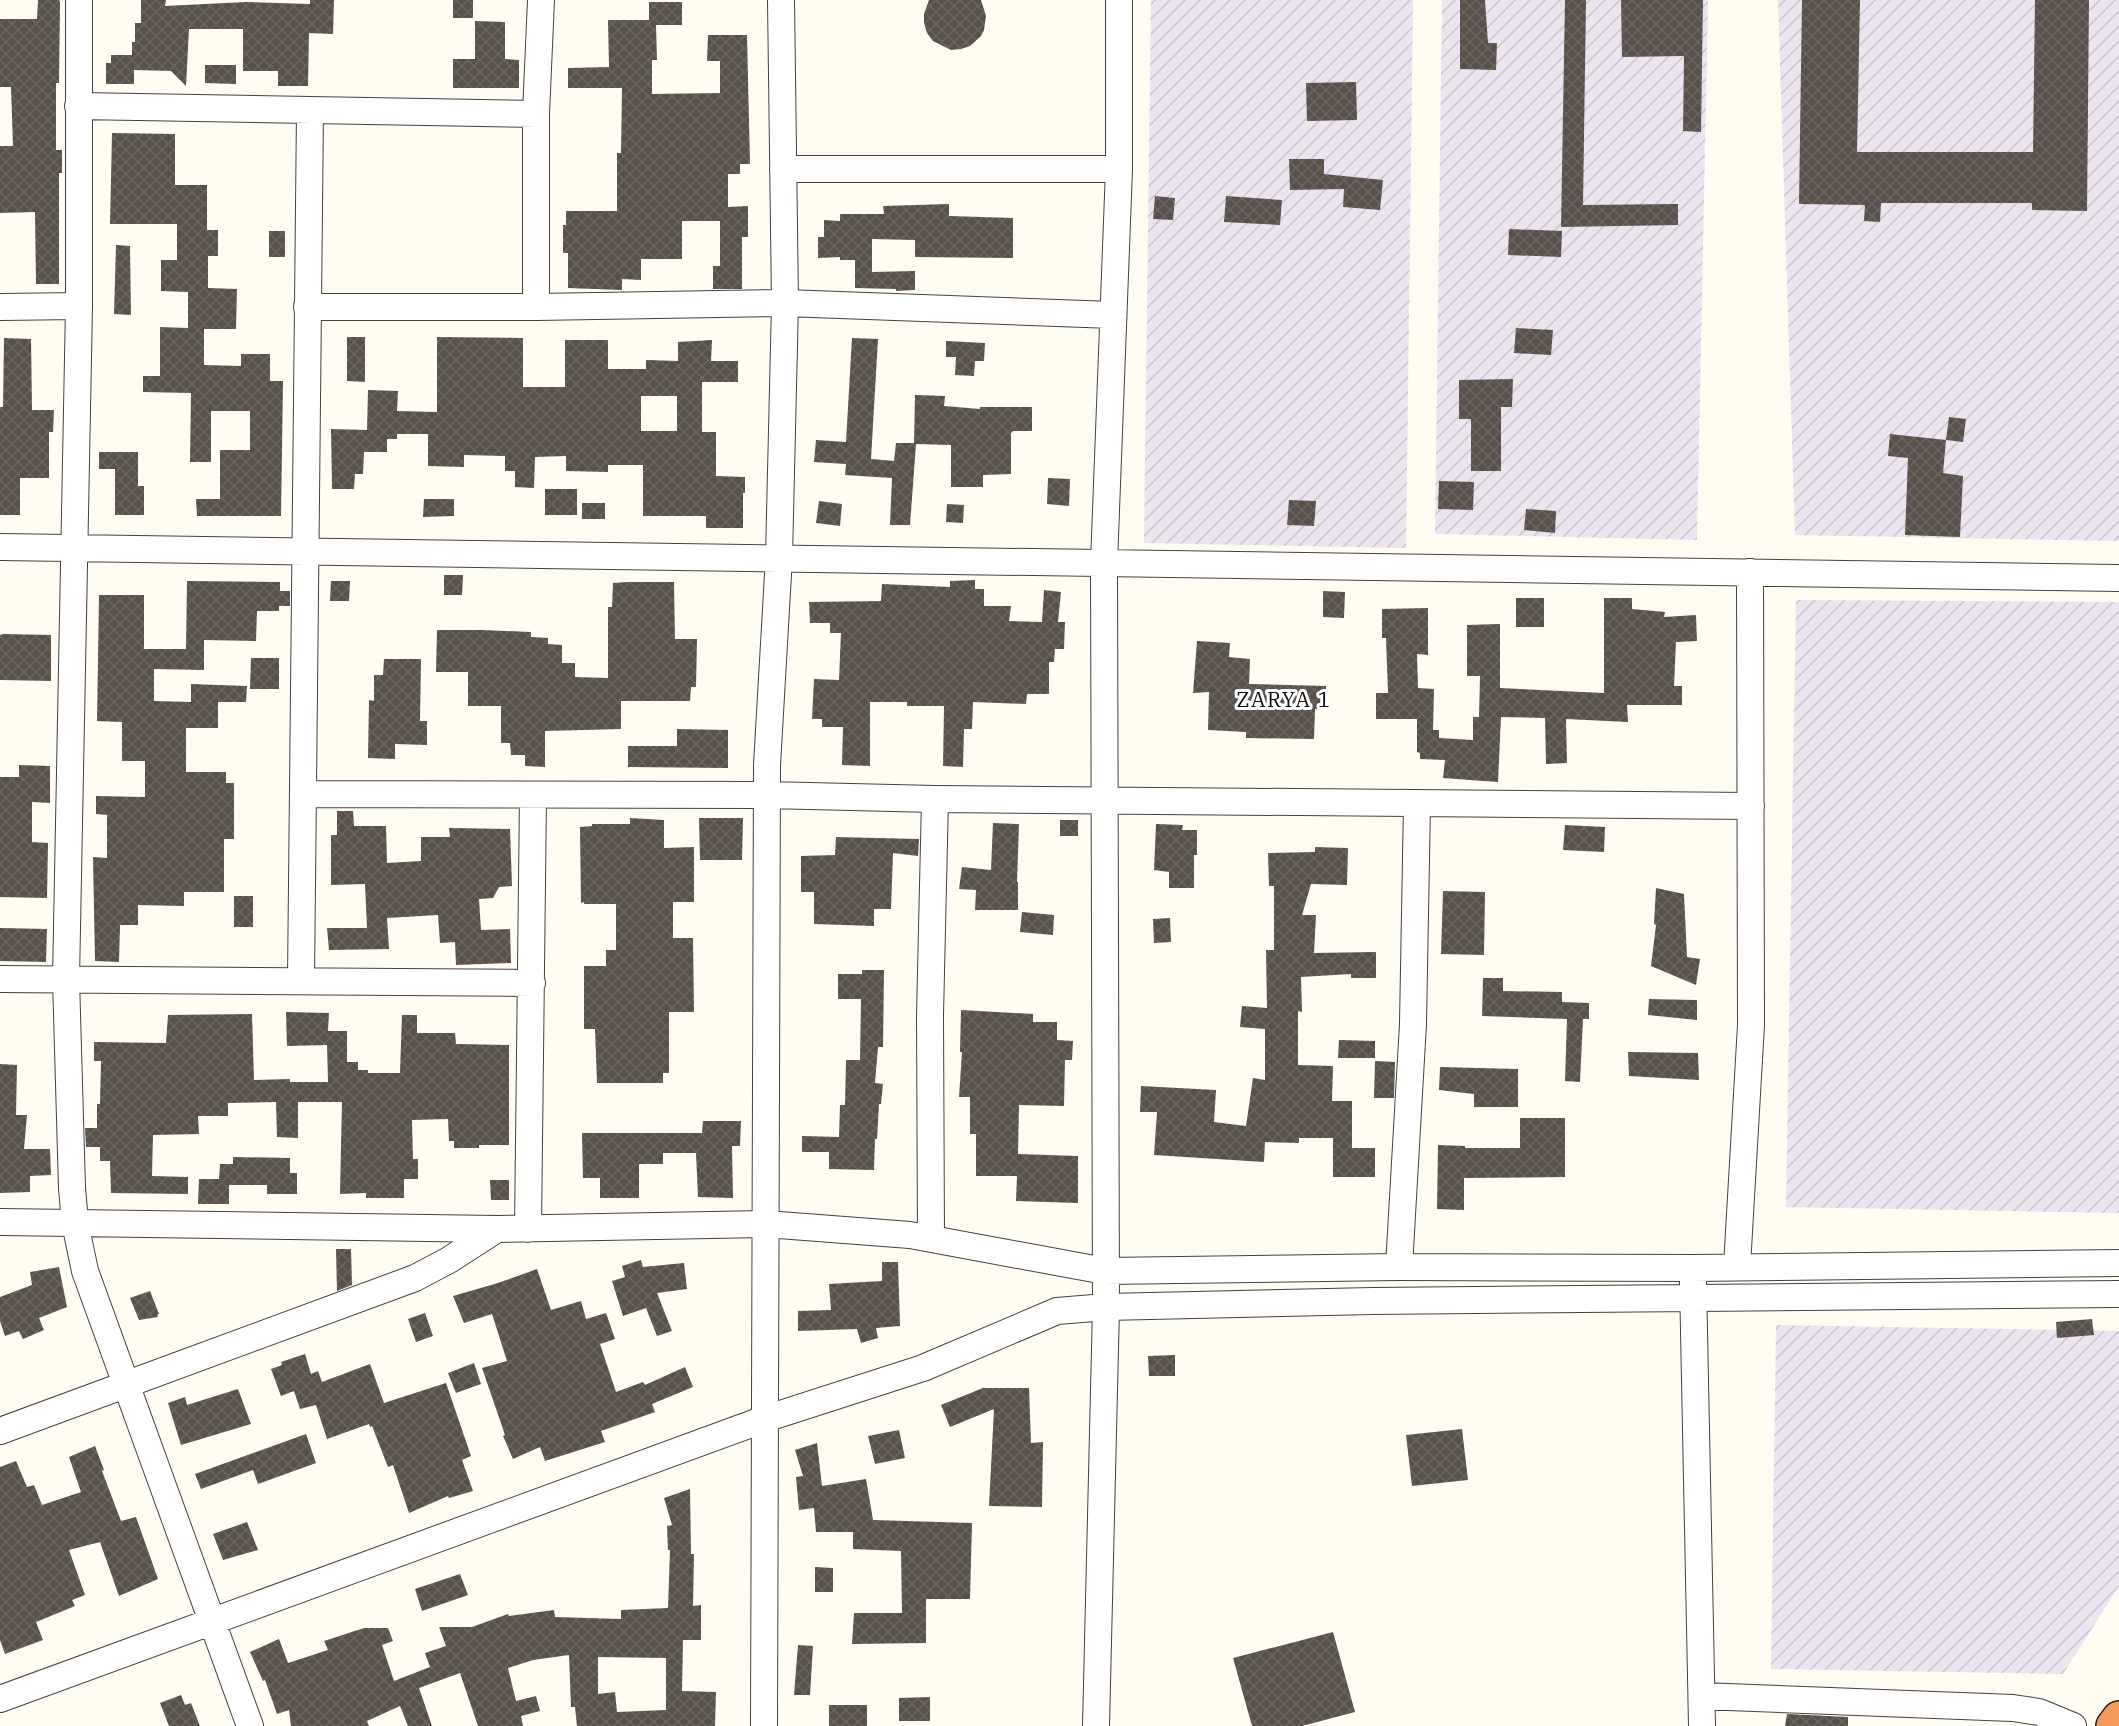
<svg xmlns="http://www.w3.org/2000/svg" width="2119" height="1726" font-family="'IBM Plex Serif',serif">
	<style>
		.industrial { fill: url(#industrial-furrows) }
		.building { fill: url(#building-cross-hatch); fill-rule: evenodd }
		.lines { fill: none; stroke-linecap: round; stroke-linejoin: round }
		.minor-casing { stroke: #424242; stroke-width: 28 }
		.highway-casing { stroke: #202020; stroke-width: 36 }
		.minor { stroke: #fff; stroke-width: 26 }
		.highway { stroke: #f49b5b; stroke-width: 33 }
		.labels { text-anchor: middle; stroke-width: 6; stroke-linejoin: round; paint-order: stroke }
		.quarter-label { font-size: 21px; letter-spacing: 1.5px; fill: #0f0f0f; stroke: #fff }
	</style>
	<defs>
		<pattern id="industrial-furrows" width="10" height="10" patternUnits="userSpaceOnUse" patternTransform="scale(1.5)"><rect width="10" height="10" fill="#ece4ee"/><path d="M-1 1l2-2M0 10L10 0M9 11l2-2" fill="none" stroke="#c9c2cb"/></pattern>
		<pattern id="building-cross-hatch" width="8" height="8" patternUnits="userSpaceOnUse" patternTransform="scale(1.5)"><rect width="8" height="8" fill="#58504b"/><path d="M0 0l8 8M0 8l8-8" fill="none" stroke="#6b6561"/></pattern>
	</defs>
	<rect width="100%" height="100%" fill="#fffcf2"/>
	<!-- industrial -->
	<path class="industrial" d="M1151 0H1413L1406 548 1144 543Z
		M1442 0H1708L1697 540 1435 534Z
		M1778 0H2119V541L1795 535Z
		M1796 600 2119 602V1213L1786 1207Z
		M1776 1325 2119 1331V1586L2063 1674 1771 1669Z"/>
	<!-- building -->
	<path class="building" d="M38 0H59L60 2 59 83H56V150H62V173H59V284H36L35 212 0 213V146H13L11 87H0V19H37Z
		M141 0H166L165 6 246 2 310 4V0H334L333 34 309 33 308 86H278V71H243V29H189L186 86 171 71 134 70V84H106V63H111V55H132V42H135V23H141Z
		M453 0H473V18H453Z
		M929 0H981L986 16 984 30 981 36 970 46 961 49 951 50 933 41 927 33 924 23V14Z
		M1460 0H1485L1488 43H1497L1496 70 1460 69Z
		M1565 0H1586L1583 205 1678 204V225L1561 227Z
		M1621 0H1703L1701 132 1683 131 1684 56 1622 57Z
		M1802 0H1860L1857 152H2033L2035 0H2089L2087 211 2032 210V203H1881L1880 222 1864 221 1865 205 1799 204Z
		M649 2H682V25H656L657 60H652V94L720 93V61H707L708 35H747L750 164H740V174H728V207L748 206V237H742V289H713V266H720V221H682V259H641V280L622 279V290L568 288V253H563V225H566V211H617V153H621L622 88H568V68L609 67 608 20H649Z
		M475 21 505 22V59L519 60V88H453V59H475Z
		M205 65H236V84L205 83Z
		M1356 82 1357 120 1307 121 1306 83Z
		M112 133 175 134V185H207V230H218V256H208V288L237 289 236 329H204V365L241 366V354H270V381H283L281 516H197L196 499H220V450H250V411H211V462H190L191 393 143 392V376H160V327L188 328V292L161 291V260H177V224H110Z
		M1289 159H1324V174L1383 180 1380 210 1343 207 1344 189 1290 190Z
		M1155 196 1175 198 1173 220 1153 219Z
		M1226 196 1282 200 1280 225 1224 222Z
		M949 204V216L1013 218V258L915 257V240L872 239V272L915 271V290L896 291V289L855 288V260H840V257L818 258V237H824V220L840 221V214H884L883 206Z
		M1509 229 1562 231 1561 257 1508 255Z
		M269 231H285V257H269Z
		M116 245 130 246 131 315 114 314Z
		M1516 328 1553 330 1551 355 1514 353Z
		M347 337H365V382L347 381Z
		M437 337 523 338V387H565V340H608V369H646V360L678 361V342L712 340 711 361H738V382H702V432H716V476L745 477V493H743V528H706V516H643V465H608V472L566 471V456L535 457 534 488 515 487V471H505V456L464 455V467L428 466V434H397V439H387V452H364L363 474H355L354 489H332L331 429 367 430 368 390 398 391 397 411 437 412ZM641 396H677V431H641Z
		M4 338 31 339 32 410H54L53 432H49V478H20V515H0V407H3Z
		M852 338 878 339 871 459 894 461 896 443H914L915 395 945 396 944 406 980 409V407H1032V431H1013L1011 433V474L983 475V487H951V445L916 444 910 525H890L892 478 845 475 846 464 814 462 816 440 846 442Z
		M946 341 985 343 984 361H975L974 376 955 375 956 357H946Z
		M1513 379 1512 407H1501V471H1471V419H1459V380Z
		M1949 417 1966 419 1963 442 1946 440Z
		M1890 434 1946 440 1943 473 1963 476 1960 537 1905 535 1908 458 1888 456Z
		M99 452H138V486H144V515H115V469H99Z
		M1048 478 1070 479 1069 506 1047 504Z
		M1439 481 1474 482 1473 510 1438 509Z
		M545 489H577V515H545Z
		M424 499H454V516L423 517Z
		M1289 500 1316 501 1314 526 1287 525Z
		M819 501 842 504 840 526 816 523Z
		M582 503H605V519H582Z
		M947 504 964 505 963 523 946 522Z
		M1526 509 1556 511 1555 533 1524 530Z
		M444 575H463L462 595H444Z
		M975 580V589H984V606H1011L1009 621 1042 622 1044 590 1061 592 1058 622H1065L1064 649H1055L1054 662H1049V694H1027L1026 704 973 702 972 729H964L963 767 943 766 944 706H907V702H870V766L842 765 843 727H822V719H812L814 679 839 680 841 633H830V623H810L809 602 881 601 882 584 950 587V581Z
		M187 581 280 582V591H290V606H279V611H257L256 641 204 640V670L154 669V701L191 702V684L247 686 246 702H218V728H186V772H226V783H234V839H224V892H184V906L138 905V925H120L119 962 95 961 93 857 107 858V815L96 814V796L145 797V761H122V722L97 721 99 595H144V649H186Z
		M331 581H350L349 601H330Z
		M628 582H674L675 639H697L696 687H691L690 701H621V729L545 731V767L525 766V755H511L510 743H501V706H468V672H436L437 630H482L531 632V637L548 638V644L562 645V663H575V677L608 678V607H612L613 583Z
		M1323 591 1345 592 1344 618 1323 617Z
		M1516 598H1544V627H1516Z
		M1604 598H1632V609L1665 612 1664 617 1696 615 1697 641 1676 642 1674 686H1682V705H1627L1628 722 1566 719 1567 763 1546 764 1545 718 1501 717 1498 782 1443 778 1445 760 1420 759V753L1417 752V719H1376V693H1388L1386 638H1382V609L1428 608V655L1417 654 1418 688 1434 689 1433 730H1439V738L1473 740V717H1479L1480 676H1467V625L1500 624V688L1604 693Z
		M3 634 51 635V681L0 680V635Z
		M1197 641 1230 643 1229 657 1250 659 1249 684 1326 686 1325 710 1315 709 1314 739 1246 738V732L1208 730 1209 692 1193 693Z
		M251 658H279V689H250Z
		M384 659H421L420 721H427V745L395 744V759L368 758 369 700 374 701V675H383Z
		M677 729 728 730V768L628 767V746H677Z
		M19 765 50 766V803L32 802V842L48 843 47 898 0 897V777H19Z
		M337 811H353L354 826H386L387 863 421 861V837H450L449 828 510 829 512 886 499 887 493 898 479 899 481 930 510 929 511 963 456 965 455 942 440 943 438 915 387 918 389 949 329 950 327 928H367L365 884 331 885V835H337Z
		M630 818 664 820V848L694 847V902H673V938H693L694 1012H669V1073H663V1083H597L595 1029H584V966H606V950H616V904H584V902L581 903 580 827 592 826V824H630Z
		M699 818H743L742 860H700Z
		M1060 820H1078V836H1060Z
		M993 823 1019 824 1017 882H1018V910H975L976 890 959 889 962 867 991 870Z
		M1156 824 1183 825 1182 830H1197V855H1194V888H1169V872L1154 870Z
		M1565 825 1605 827 1604 852 1563 850Z
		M836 837 919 839 918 856 893 853 891 909H874V926L814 924V892H801V856L835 855Z
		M1315 847 1348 848 1347 885 1311 884 1302 915H1316L1314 953 1376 952V978H1351V974L1301 977 1302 1012 1298 1011V1065L1333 1066 1332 1101H1352V1148H1375V1177H1333V1138H1299V1143L1265 1142 1264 1162 1154 1155 1157 1112H1140L1141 1086 1216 1090 1214 1122 1246 1126 1253 1078 1265 1080V1029L1240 1027 1242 1006 1267 1008 1266 950H1274V886H1269L1268 853 1315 852Z
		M1656 888 1684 894 1687 957 1700 959 1696 985 1651 966 1656 925 1654 924Z
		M1443 891 1485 892 1484 955 1441 954Z
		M234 896H253V927H234Z
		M1022 912 1054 915 1053 935 1020 932Z
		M1170 918 1171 942 1154 943 1153 919Z
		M0 928 47 929 46 962 0 961Z
		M862 970H884L883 1047H878L875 1083 883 1084 881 1104H879L877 1139H875L874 1170 829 1169V1152H802V1136L839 1137 840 1105H845L846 1060H860L861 999H838V974H862Z
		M1483 978H1503V991L1562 992V1002L1589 1003V1019H1583L1580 1082 1565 1081 1567 1019 1482 1016Z
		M1649 999 1697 1000V1020L1648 1015Z
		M961 1010 1033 1014V1022H1057V1040L1073 1041 1072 1060H1065L1064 1106 1019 1105 1018 1154 1078 1156V1203L1016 1201 1017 1176H976V1134H970V1097H959L962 1052H960Z
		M286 1012 329 1013 328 1031H347V1062H358V1070H368V1073H400L402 1015H417V1033H455L456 1044 509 1045V1145H479V1148H454V1141H449L448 1119 412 1120 413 1159H418V1179H404V1198H366V1193L340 1194 342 1102H298V1138L277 1137 276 1102 228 1103V1116H198L199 1134 153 1135 152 1176 188 1177V1194L111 1193 110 1161H100V1147H86L85 1128H97V1104H100L101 1061H94V1042L166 1043 168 1015 252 1014 254 1080 290 1079V1082H328L327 1045 287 1046Z
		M1339 1040 1375 1041V1058H1338Z
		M1628 1052 1698 1053 1699 1080 1629 1076Z
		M1375 1061 1395 1062 1394 1098H1374Z
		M0 1064 17 1065 16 1115H27L24 1149H50L51 1175 30 1176V1192L0 1193Z
		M1440 1067 1518 1069V1107H1474V1094L1439 1090Z
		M1520 1118H1565V1177L1464 1178V1210L1437 1209 1438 1145 1465 1146V1148H1520Z
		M703 1121H741L740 1146H732L733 1198 698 1197 696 1153H663V1164H639V1198H600V1178H583L582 1133H702Z
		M233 1157 290 1158V1173H297V1194H267V1185H229V1204H198L199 1179H219L220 1164H233Z
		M490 1180H509V1200H491Z
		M336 1249H351L352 1285 337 1291Z
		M641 1260 643 1267 684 1263 687 1289 657 1293 672 1331 657 1336 646 1308 623 1316 612 1281 625 1277 622 1266Z
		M882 1262H898L900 1326 876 1328 878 1338 861 1343 857 1329 798 1331V1311L831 1310 829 1284 882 1281Z
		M59 1267 67 1307 39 1318 44 1330 23 1339 19 1331 5 1336 0 1321V1297L32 1285 30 1272Z
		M537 1269 551 1310 581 1301 586 1319 606 1313 615 1339 600 1344 616 1392 643 1382 645 1385 685 1367 693 1387 652 1404 655 1412 601 1431 605 1442 545 1461 540 1447 513 1459 503 1436 505 1435 482 1368 507 1361 492 1314 464 1323 453 1296 498 1283Z
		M150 1291 159 1314 157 1315 158 1317 139 1320 130 1298Z
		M425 1313 433 1336 416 1342 408 1319Z
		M2092 1319 2094 1335 2057 1338 2056 1322Z
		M305 1354 311 1374 318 1371 322 1382 370 1364 384 1403 446 1383 471 1456 462 1460 473 1491 449 1498 448 1496 409 1513 393 1465 388 1467 372 1426 370 1427 369 1424 327 1439 316 1405 300 1409 294 1391 281 1396 271 1369 282 1365 281 1362Z
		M1175 1355V1376H1149L1148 1356Z
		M474 1363 481 1384 456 1393 448 1373Z
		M983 1388H1029L1031 1443 1043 1442 1042 1507 989 1506 994 1409 950 1427 941 1405Z
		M238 1389 251 1424 181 1445 168 1403 185 1397 187 1405Z
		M1462 1429 1468 1480 1412 1486 1406 1435Z
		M899 1430 905 1458 875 1464 868 1436Z
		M306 1434 316 1463 258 1484 253 1470 201 1489 195 1474Z
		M817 1443 822 1486 866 1479 873 1520 972 1523 970 1599H926V1643L852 1644 854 1613H902L901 1551 853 1549V1532H816L814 1508 799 1510 796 1477 803 1476 795 1450Z
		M95 1446 104 1470 102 1471 121 1521 136 1517 158 1579 119 1596 100 1542 69 1550 85 1595 72 1600 75 1606 36 1622 43 1640 5 1654 0 1640V1467L16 1461 27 1487 34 1485 42 1505 81 1492 69 1457Z
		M690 1489 691 1554H694L693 1606 701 1605V1640H683L682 1691 716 1692 715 1726H577L575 1707H571L569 1655 533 1660 508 1668 516 1701 536 1696 540 1711 521 1716 523 1726H478L460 1673 419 1688 432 1726H408L400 1706 367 1721 369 1726H291L289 1710 277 1714 265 1680 263 1681 250 1652 279 1639 288 1663 328 1650 324 1641 364 1628H388L393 1641 382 1645 394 1681 430 1667 425 1653 446 1646 439 1627H472L508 1614 509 1616 554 1610 555 1617 621 1619V1610L668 1608 670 1550H668L667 1526 672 1525 664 1498ZM598 1657 666 1658V1710L617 1712 615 1692 598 1694Z
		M247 1522 258 1550 223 1560 213 1534Z
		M815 1567 833 1568V1592H815Z
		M460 1574 468 1595 422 1611 415 1589Z
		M1333 1632 1355 1712 1302 1726H1252L1233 1658Z
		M798 1645 813 1646 810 1695H794Z
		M181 1695 185 1705 191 1703 200 1726H169L160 1703Z
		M930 1697V1721H899V1698Z
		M829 1705H867V1726H829Z
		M1787 1714 1848 1717V1726H1785Z"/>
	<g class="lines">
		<defs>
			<path id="minor" d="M79 0V306L66 979 72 1188 75 1223 85 1271 250 1726
				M78 106 536 114
				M783 169H1119
				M0 307 79 306
				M307 307H536L785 303 1113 315
				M536 307V114L541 0
				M0 547 2119 578
				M304 794 767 795 935 799 1751 806
				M0 979 532 983
				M301 980 310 111
				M0 1222 497 1229 766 1224 910 1235 1105 1271 1399 1267 1693 1268 2119 1263
				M528 1229 533 795
				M931 1238 930 1015 935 799
				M1737 1266 1751 1025 1750 572
				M1399 1267 1413 1024 1417 803
				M1693 1281 1702 1726
				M0 1431 415 1278 449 1260 497 1229
				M1702 1696 2013 1708 2039 1712 2073 1726
				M0 1699 765 1419 923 1368 1057 1311 1106 1307 1373 1301 2119 1294
				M764 1726 767 765 779 557 785 303 781 0
				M1096 1726 1106 1307 1104 563 1119 169V0"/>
			<path id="highway" d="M2113 1726 2119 1718"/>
		</defs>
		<!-- minor casing -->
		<use href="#minor" class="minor-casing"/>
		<!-- highway casing -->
		<use href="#highway" class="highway-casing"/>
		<!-- minor -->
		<use href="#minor" class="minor"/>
		<!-- highway -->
		<use href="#highway" class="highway"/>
	</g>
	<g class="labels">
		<!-- quarter labels -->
		<g class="quarter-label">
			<text x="1284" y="707">ZARYA 1</text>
		</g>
	</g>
</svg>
